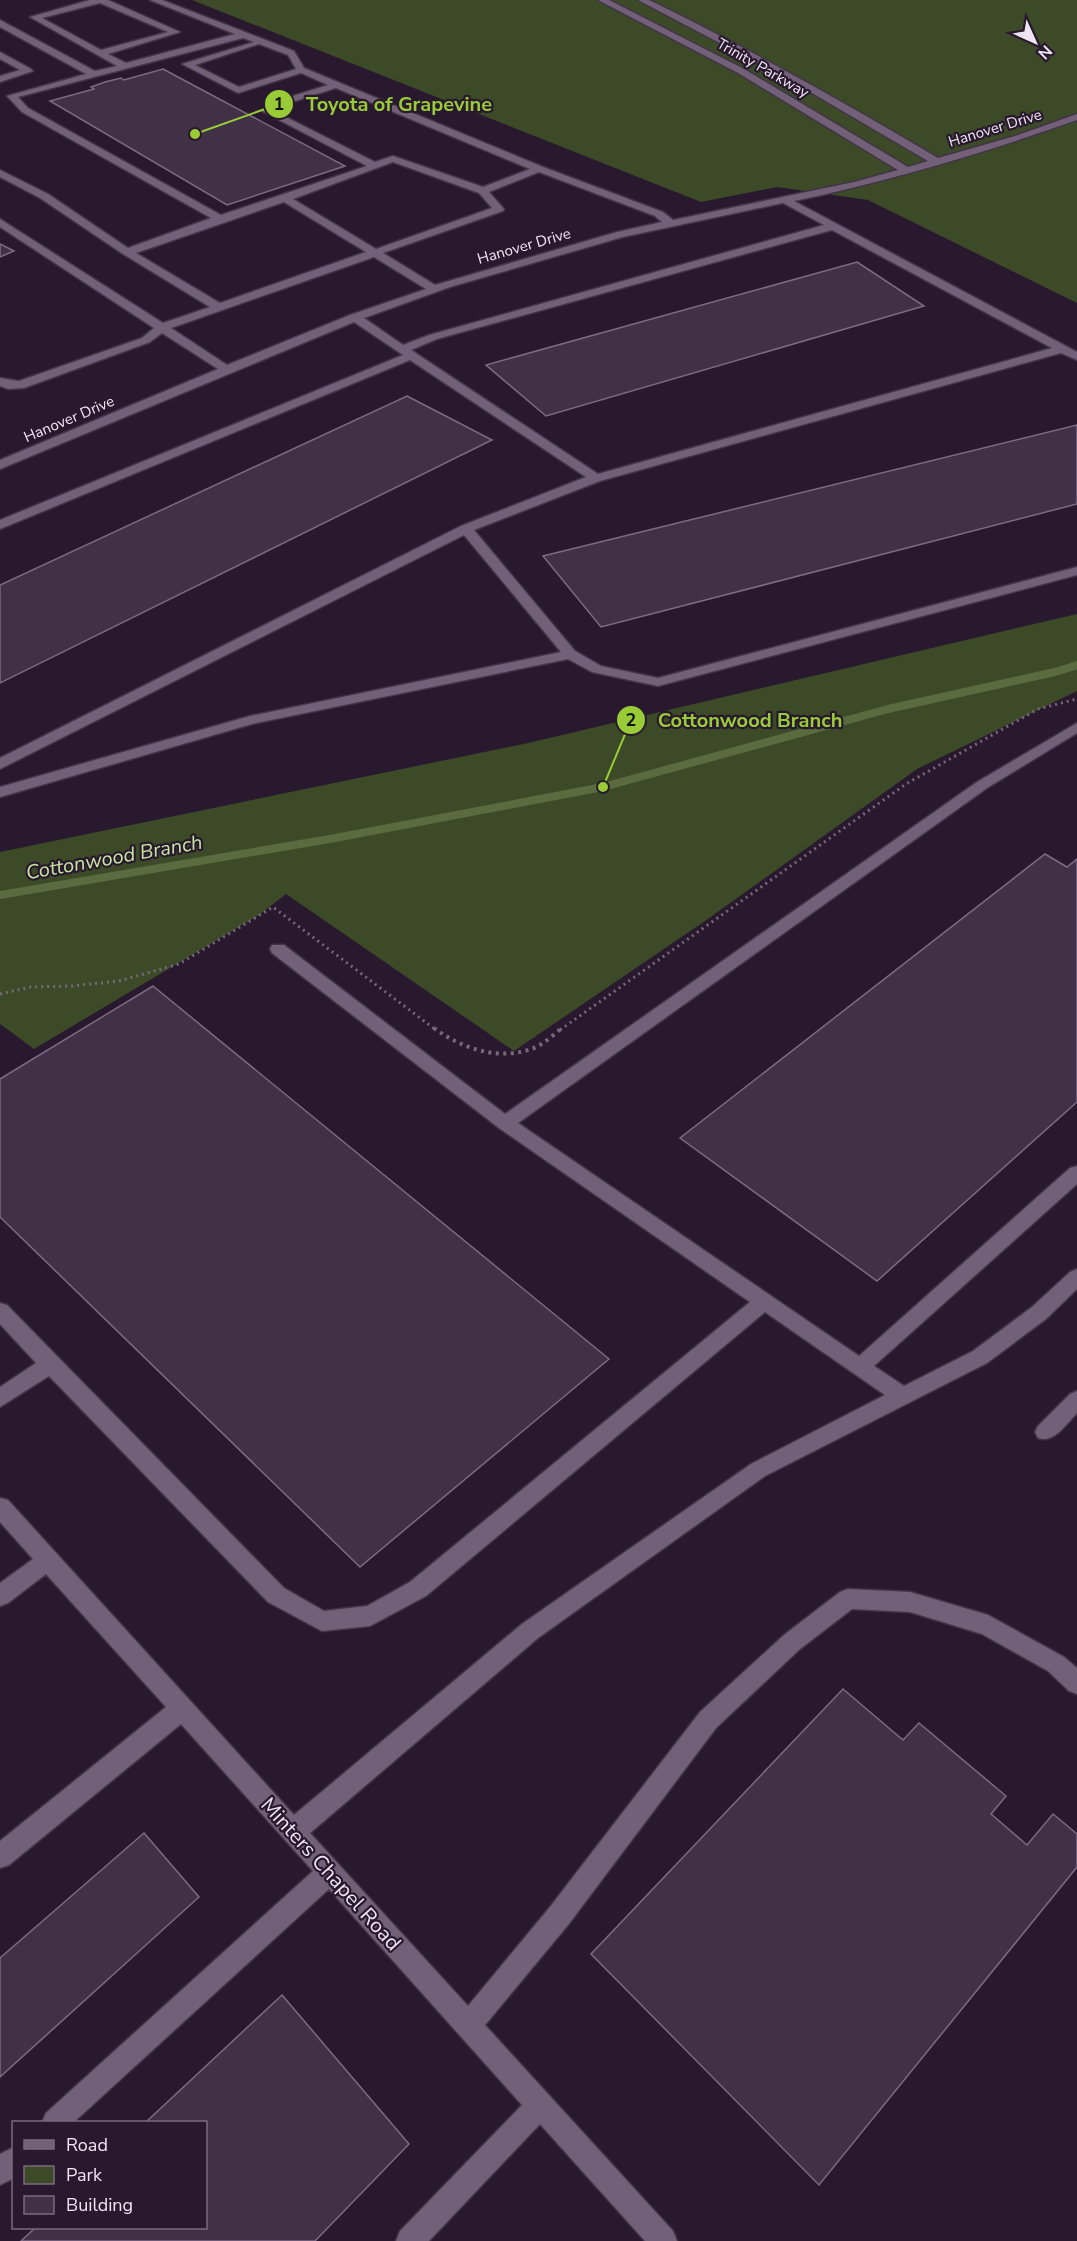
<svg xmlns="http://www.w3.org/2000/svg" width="1077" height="2241" font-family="'Nunito Sans',sans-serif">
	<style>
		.green { fill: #3c4a28 }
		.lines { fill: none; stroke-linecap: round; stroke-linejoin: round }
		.stream { stroke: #596b3f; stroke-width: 8 }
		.building { fill: #413147; stroke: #7d6a83; stroke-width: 1.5 }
		.minor-casing { stroke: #423546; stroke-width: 3 }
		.path-far1 { stroke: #76697b; stroke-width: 3; stroke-dasharray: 2 4; stroke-linecap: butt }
		.path { stroke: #76697b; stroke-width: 4; stroke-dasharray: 3 4.5; stroke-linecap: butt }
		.minor { fill: #726078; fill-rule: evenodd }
		.labels { text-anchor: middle; stroke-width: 4.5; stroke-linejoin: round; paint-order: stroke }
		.far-street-label { font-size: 15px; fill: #eee4f2; stroke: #29192e }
		.water-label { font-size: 20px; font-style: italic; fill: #c8e69f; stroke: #29192e }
		.near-street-label { font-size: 21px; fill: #eee4f2; stroke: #29192e }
		.leader { fill: none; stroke: #99cb36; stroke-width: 2 }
		.callout-dot { fill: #99cb36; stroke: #29192e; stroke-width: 2 }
		.mark-label { font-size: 18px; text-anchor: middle; font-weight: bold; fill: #111 }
		.callout-label { font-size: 20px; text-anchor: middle; font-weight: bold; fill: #99cb36; stroke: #29192e; stroke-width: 4.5; stroke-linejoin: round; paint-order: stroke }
	</style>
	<rect width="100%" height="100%" fill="#29192e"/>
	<!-- green -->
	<path class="green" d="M192 0H1077V303L868 200 777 187 701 202Z
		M1077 614V691L917 769 705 921 514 1051 286 894 259 915 34 1049 0 1024V852L528 743Z"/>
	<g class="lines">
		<!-- stream -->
		<path class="stream" d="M0 895 330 839 603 787 888 709 1055 672 1077 665"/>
	</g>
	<!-- building -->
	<path class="building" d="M163 69 345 166 227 205 50 101 94 89 91 87 105 82 121 78 124 80Z
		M0 244 14 251 0 257Z
		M857 262 924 306 546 416 486 365Z
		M407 396 492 440 0 683V585Z
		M1077 425V504L601 627 543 556Z
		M1045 854 1067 867 1077 859V1102L877 1281 680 1138Z
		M153 986 609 1359 360 1567 0 1217V1079Z
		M843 1689 903 1740 919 1723 1006 1796 991 1814 1027 1845 1053 1814 1077 1834V1867L819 2185 591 1954Z
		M144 1833 199 1897 0 2077V1958Z
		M282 1995 409 2144 315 2241H21L35 2228H206V2122H146Z"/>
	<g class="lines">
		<defs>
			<path id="minor" d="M90 0H108L180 32 108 54 126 63 235 34 150 0H162L294 51 304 68 543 167 663 212 673 220 854 182 898 170 738 73 598 0H609L744 69 908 167 928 161 788 79 638 0H649C748 48 843 102 938 158L1015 136 1077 114V120C984 153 890 181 794 201L1077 352V360L1061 353 600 481 474 530 575 651 601 666 658 678 1077 567V575L658 686 592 672 568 659 252 724 0 797V787L250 716 561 652 464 535 0 769V758L461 526 586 477 410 360 0 529V520L403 355 354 322 0 469V460L218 369 162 333 150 342 24 388 8 389 0 386V378L19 381 142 338 154 328 0 227V219L163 323 210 307 123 254 40 198 0 177V170L48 194 128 248 211 218 22 112 7 96 86 74 0 27V20L95 71 117 66 30 17ZM100 3 168 32 101 50 42 18ZM243 38 254 42 182 64 238 93 301 73 328 85 280 100 262 111 367 166 221 215 28 108 18 97ZM259 44 288 55 296 69 239 87 195 65ZM336 88 530 169 483 187 393 156 375 162 274 111 286 104ZM393 162 479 193 492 208 376 249 293 199ZM539 172 655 216 662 222 617 232 435 285 383 253 503 211 504 209 489 192ZM284 202 366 252 220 303 136 253ZM783 203 824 225 429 335 403 345 364 318 450 287 623 237ZM832 230 1052 348 598 474 411 350 437 339ZM374 257 426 289 350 315 227 365 171 328Z
				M0 52 31 69 33 71 0 82V76L20 70 0 59Z
				M1077 723V733L987 788 518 1123 859 1356 1070 1168 1077 1166V1184L874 1366 904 1386 973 1351 1032 1307 1070 1272 1077 1269V1289L1046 1319 987 1363 765 1476 538 1638 310 1833 468 2006 550 1907 700 1712 784 1635 840 1592 848 1589 910 1592 988 1615 1064 1657 1077 1668V1694L1069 1691 1048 1671 982 1634 910 1612 852 1609 800 1649 716 1728 568 1925 485 2025 673 2231 677 2241H645L540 2124 429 2241H396L400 2231 522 2105 329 1889 74 2122H42L46 2113 313 1871 181 1724 9 1865 0 1868V1841L166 1707 46 1574 8 1603 0 1606V1583L33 1559 0 1522V1498L8 1500 294 1815 522 1624 751 1464 885 1395 765 1312 426 1596 370 1626 322 1631 268 1602 49 1376 0 1407V1387L36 1363 0 1324V1303L7 1305 284 1588 324 1611 367 1606 410 1582 750 1302 499 1128 272 953 270 949 272 945H284L505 1114 977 782Z
				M1077 1391V1413C1066 1424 1054 1444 1038 1438L1035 1432 1038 1426 1070 1394Z
				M14 2147V2178L0 2185V2154Z"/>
		</defs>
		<!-- minor casing -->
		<use href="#minor" class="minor-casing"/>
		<!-- path-far1 -->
		<path class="path-far1" d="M0 994 30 987 72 986 119 981 179 964 273 907 436 1030
			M560 1030 906 784 1038 709 1077 699"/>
		<!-- path -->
		<path class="path" d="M434 1028C461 1048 498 1061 531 1049 542 1046 553 1035 562 1028"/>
		<!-- minor -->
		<use href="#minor" class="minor"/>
	</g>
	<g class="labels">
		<!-- far-street labels -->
		<g class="far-street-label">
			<text transform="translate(763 68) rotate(30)" y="5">Trinity Parkway</text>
			<text transform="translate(995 128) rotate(-17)" y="5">Hanover Drive</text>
			<text transform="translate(524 246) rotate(-16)" y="5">Hanover Drive</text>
			<text transform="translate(69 419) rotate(-23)" y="5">Hanover Drive</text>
		</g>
		<!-- water labels -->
		<g class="water-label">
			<text transform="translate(114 857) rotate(-10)" y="7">Cottonwood Branch</text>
		</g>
		<!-- near-street labels -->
		<g class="near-street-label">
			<text transform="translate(331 1874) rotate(48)" y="7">Minters Chapel Road</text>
		</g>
	</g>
	<!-- callouts -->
	<path class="leader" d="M195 134L279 104M603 787L631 720"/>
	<g class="callout-dot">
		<circle cx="195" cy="134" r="6"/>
		<circle cx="603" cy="787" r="6"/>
		<circle cx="279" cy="104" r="15"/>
		<circle cx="631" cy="720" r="15"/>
	</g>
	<g class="mark-label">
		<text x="279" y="110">1</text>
		<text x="631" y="726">2</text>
	</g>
	<g class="callout-label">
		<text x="399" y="111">Toyota of Grapevine</text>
		<text x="750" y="727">Cottonwood Branch</text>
	</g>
	<!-- legend -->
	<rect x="12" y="2121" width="195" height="108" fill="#29192e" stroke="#786a7c" stroke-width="1.5"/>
	<rect x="24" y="2140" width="30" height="9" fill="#726078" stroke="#786a7c" stroke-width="1.5"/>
	<text x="66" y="2151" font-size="18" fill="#eee4f2">Road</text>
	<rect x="24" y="2166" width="30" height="18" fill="#3c4a28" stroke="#786a7c" stroke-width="1.5"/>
	<text x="66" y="2181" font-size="18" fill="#eee4f2">Park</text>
	<rect x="24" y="2196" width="30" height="18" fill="#413147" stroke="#786a7c" stroke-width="1.5"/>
	<text x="66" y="2211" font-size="18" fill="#eee4f2">Building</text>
	<!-- north arrow -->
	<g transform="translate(1035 42) rotate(135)" stroke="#29192e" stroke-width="4.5" paint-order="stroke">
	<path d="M0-4.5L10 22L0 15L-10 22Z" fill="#eee4f2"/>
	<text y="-9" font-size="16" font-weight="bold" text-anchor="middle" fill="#eee4f2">N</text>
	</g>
</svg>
